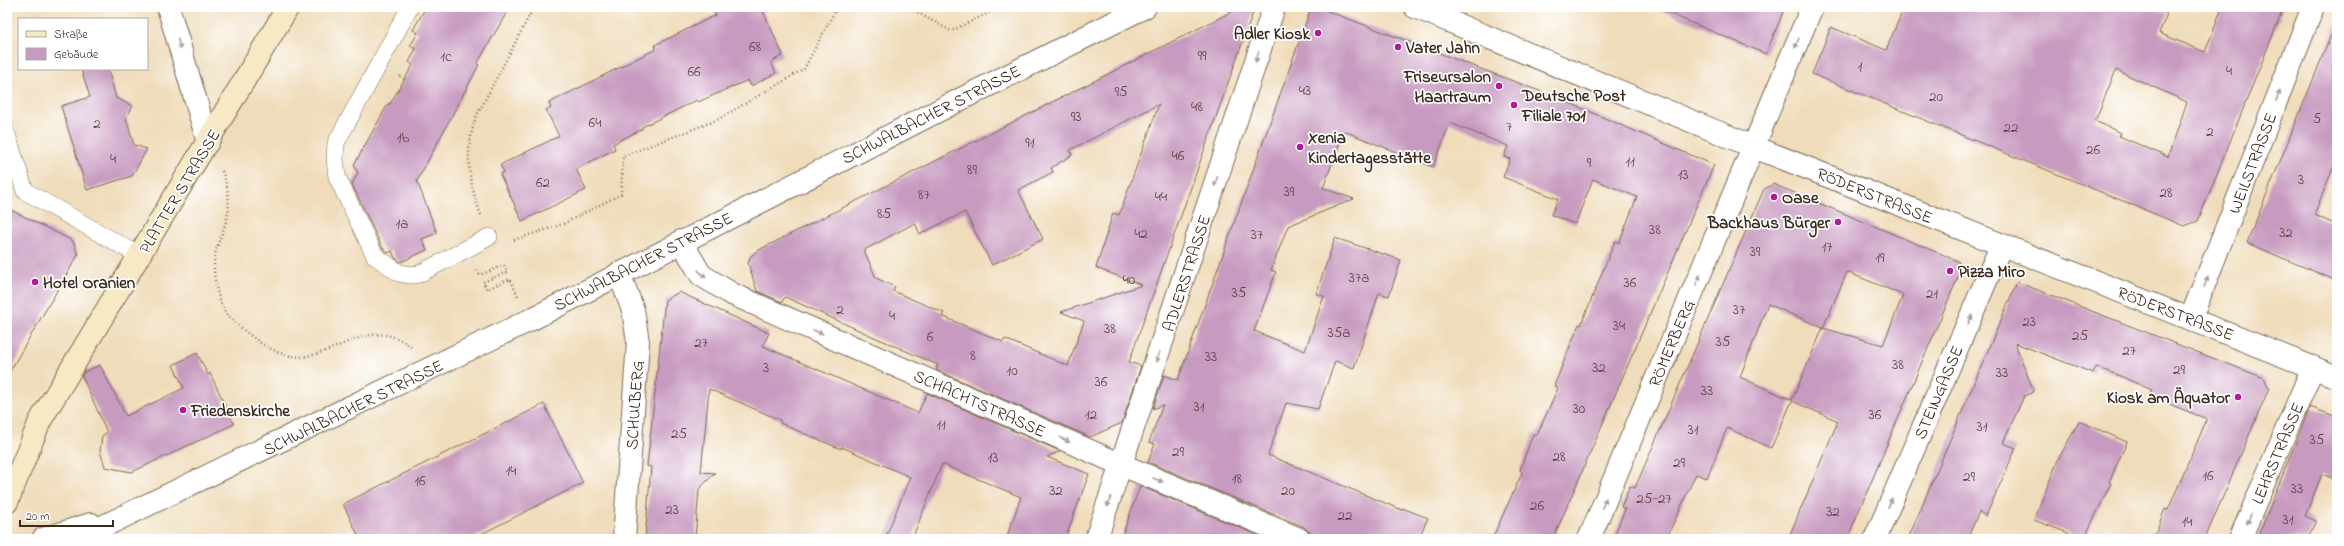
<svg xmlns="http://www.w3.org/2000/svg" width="2344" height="546" font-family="'Indie Flower',sans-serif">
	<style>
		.building { fill: #c79abf; fill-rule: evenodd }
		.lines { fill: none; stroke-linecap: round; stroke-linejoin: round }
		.service-casing { stroke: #7a6855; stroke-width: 18 }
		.minor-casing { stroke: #7a6855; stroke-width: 24 }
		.tertiary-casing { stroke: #7a6855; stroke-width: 24 }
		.secondary-casing { stroke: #7a6855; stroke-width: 24 }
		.path { stroke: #7a6855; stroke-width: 2.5; stroke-dasharray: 1 3; stroke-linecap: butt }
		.service { stroke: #fff; stroke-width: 17 }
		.minor { stroke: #fff; stroke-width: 22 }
		.tertiary { stroke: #fff; stroke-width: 22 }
		.secondary { stroke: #f7e9c3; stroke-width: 22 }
		.oneway { fill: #a79f9a }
		.poi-dot { fill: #b5179e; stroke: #fff; stroke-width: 1.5 }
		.labels { text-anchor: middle; stroke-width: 3.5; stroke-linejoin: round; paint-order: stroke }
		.number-label { font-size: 15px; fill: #5e4646 }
		.poi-label { font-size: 17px; font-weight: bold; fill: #3b2a1e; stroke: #fff; text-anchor: start }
		.street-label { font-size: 17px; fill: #3b2a1e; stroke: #fff }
	</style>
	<rect width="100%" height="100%" fill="#fff"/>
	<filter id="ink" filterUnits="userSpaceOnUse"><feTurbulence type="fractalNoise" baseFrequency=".025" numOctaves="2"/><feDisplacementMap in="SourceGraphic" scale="8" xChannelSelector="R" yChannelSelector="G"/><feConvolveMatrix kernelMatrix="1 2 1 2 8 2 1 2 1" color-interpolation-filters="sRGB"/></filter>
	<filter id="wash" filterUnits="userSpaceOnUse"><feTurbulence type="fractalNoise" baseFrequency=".012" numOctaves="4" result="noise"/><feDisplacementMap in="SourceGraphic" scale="16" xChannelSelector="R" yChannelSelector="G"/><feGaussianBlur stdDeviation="0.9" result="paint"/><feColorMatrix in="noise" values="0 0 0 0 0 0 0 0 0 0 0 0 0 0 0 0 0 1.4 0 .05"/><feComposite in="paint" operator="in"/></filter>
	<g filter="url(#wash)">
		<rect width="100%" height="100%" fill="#efdcba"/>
		<g id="blocks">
			<!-- building -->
			<path class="building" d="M426 7H510L477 64 479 65 417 181 437 233 422 239 427 250 401 262 395 258 392 251 388 253 382 247 352 184 358 173 354 165 388 104H390L413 65 409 62 416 49 410 46 418 33 413 30Z
				M712 7H761L783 55 771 62 776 73 751 86 748 80 698 102 697 100 642 127V129L613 144 615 149 576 169 586 190 522 221 500 174 504 172 500 165 559 136 546 110 551 108 549 103 656 49 655 45 716 15Z
				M1241 7H1255L1129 362 1141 366 1122 423 1090 437 936 370 938 365 863 332 785 297 782 302 757 291 748 263 750 257 757 251ZM1159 104 1119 215 1113 213 1096 268 1142 285 1061 312 1084 321 1068 366 1005 339 1003 342 942 316 944 313 893 291 895 287 876 278 864 250 915 223 920 234 965 212 992 265 1043 239 1018 190 1053 172 1051 168 1072 155 1070 150Z
				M1317 7 1558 98 1714 165 1553 539H1492L1522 473 1520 470 1533 434 1537 435 1558 388 1554 386 1579 324 1581 325 1615 241 1619 243 1637 197 1593 179 1575 224 1551 215 1558 199 1503 177 1510 159 1504 157 1508 146 1450 123 1433 167 1344 131 1323 188 1354 199 1288 226 1271 270 1276 272 1254 331 1305 351 1324 296 1316 294 1335 238 1401 260 1389 296 1379 293 1354 368 1335 361 1318 409 1286 403 1268 455 1402 510V508L1428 518 1418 539H1311L1309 532 1304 527 1148 462 1155 444 1149 442 1163 405 1153 409 1164 375 1178 380 1310 11Z
				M1654 7H1785L1766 54Z
				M1904 7H2153L2167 14 2159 33 2205 52 2222 7H2284L2198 221 2184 226 1812 74 1831 27 1886 50ZM2116 70 2187 102 2168 157 2119 136 2121 133 2095 121Z
				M2336 23 2337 158 2314 215 2337 225V281L2247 243Z
				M81 69H108L116 98 133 106 126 118 134 145 147 149 132 176 87 190 61 106 90 97Z
				M1773 184 1958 261 1961 270 1847 539H1788L1838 421 1792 401 1771 448 1727 428 1707 478 1696 474 1666 539H1613L1625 509 1621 507 1630 486 1635 488 1764 189ZM1847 272 1903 295 1883 345 1823 328ZM1768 304 1823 328 1792 400 1740 377Z
				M7 208 73 241 78 255 7 376Z
				M2017 282 2264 378 2269 388 2205 539H2153L2165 509 2168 510 2207 419 2149 396 2152 390 2120 376 2096 367 2093 373 2015 343 2034 392 2024 396 2003 443 2016 448 1986 516 1979 512 1967 539H1908Z
				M679 292 769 333 763 346 918 413 927 393 1060 451 1047 457 1089 474 1065 539H1006L1021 497 942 464 912 539H885L910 477 842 447 841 449 810 436 780 423V420L709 389 701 472 715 473 699 489 695 539H645L651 467 647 466 665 300Z
				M197 353 208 375 210 373 234 424 132 472 105 467 100 451 102 436 107 432 82 376 84 372 100 365 126 416 184 388 173 365Z
				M544 404 583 483 471 539H360L343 504Z
				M2310 407 2337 417V480L2322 474 2305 516 2316 521 2307 539H2257Z
				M2079 421 2127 442 2109 482 2111 483 2084 539 2034 520 2058 460Z
				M1140 486 1267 539H1121Z"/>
		</g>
	</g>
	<g filter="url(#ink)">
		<use href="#blocks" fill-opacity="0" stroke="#7a6855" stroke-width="1"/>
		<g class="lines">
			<defs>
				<path id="service" d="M410 7 336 143 335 159 337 177 375 256 399 273 411 275 419 274 489 237
					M7 135 25 191 140 256"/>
				<path id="minor" d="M168 7 208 142
					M681 241 701 275 732 294 1122 465 1299 539
					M619 273 633 310 638 342 624 539
					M2191 318 2313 7
					M1096 539 1274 7
					M1589 539 1812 7
					M1875 539 2001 246
					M2240 539 2313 367"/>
				<path id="tertiary" d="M1415 7 1754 147 2337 377
					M43 539 91 524
					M77 539 530 320 967 96 1145 7"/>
				<path id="secondary" d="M7 502 40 421 288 7"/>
			</defs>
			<!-- service casing -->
			<use href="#service" class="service-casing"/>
			<!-- minor casing -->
			<use href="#minor" class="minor-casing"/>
			<!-- tertiary casing -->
			<use href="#tertiary" class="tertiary-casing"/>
			<!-- secondary casing -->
			<use href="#secondary" class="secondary-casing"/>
			<!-- path -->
			<path class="path" d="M626 7 625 11 634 7
				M907 7 951 31 1001 7
				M400 76 406 80
				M222 171C227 184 230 198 228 213 226 225 220 238 216 250 211 268 216 296 225 312 228 316 233 320 236 323 254 340 282 361 308 356 345 349 375 317 411 347
				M481 215C468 179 464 154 476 117L534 7
				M514 240 563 224 621 194 623 156 717 120 804 69 837 7
				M477 270 480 275 504 265 507 272 483 282 487 289 510 279 518 296"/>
			<!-- service -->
			<use href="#service" class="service"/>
			<!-- minor -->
			<use href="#minor" class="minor"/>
			<!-- tertiary -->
			<use href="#tertiary" class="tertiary"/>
			<!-- secondary -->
			<use href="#secondary" class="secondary"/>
		</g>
		<!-- one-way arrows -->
		<defs><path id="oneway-solid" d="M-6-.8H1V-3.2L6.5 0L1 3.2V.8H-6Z"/></defs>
		<g class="oneway">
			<use href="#oneway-solid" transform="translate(1797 43) rotate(112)"/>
			<use href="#oneway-solid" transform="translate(179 44) rotate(74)"/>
			<use href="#oneway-solid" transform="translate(1257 57) rotate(108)"/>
			<use href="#oneway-solid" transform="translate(2278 96) rotate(-69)"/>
			<use href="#oneway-solid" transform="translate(1216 181) rotate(108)"/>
			<use href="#oneway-solid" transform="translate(702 274) rotate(44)"/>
			<use href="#oneway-solid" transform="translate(1698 280) rotate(-67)"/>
			<use href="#oneway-solid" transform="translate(2206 282) rotate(-69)"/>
			<use href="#oneway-solid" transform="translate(1970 320) rotate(-67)"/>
			<use href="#oneway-solid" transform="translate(818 332) rotate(24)"/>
			<use href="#oneway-solid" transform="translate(1158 357) rotate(108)"/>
			<use href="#oneway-solid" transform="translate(1065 440) rotate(24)"/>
			<use href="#oneway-solid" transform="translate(1158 480) rotate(23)"/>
			<use href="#oneway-solid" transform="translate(1109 502) rotate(110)"/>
			<use href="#oneway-solid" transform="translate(1604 503) rotate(-67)"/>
			<use href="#oneway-solid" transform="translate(1890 503) rotate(-67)"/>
			<use href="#oneway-solid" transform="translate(2249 519) rotate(113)"/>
		</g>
	</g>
	<!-- markers -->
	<g class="poi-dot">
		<circle cx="1318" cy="33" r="4"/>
		<circle cx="1398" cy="47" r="4"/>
		<circle cx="1499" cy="86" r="4"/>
		<circle cx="1514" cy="105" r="4"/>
		<circle cx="1300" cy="147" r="4"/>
		<circle cx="1774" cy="197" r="4"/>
		<circle cx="1838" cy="222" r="4"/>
		<circle cx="1950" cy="271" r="4"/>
		<circle cx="35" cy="282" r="4"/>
		<circle cx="2238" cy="397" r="4"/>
		<circle cx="183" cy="410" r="4"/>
	</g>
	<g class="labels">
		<!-- number labels -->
		<g class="number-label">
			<text x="755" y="51">68</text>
			<text x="1202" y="60">99</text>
			<text x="446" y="61">1c</text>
			<text x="1860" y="71">1</text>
			<text x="2229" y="75">4</text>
			<text x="694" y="76">66</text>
			<text x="1305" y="95">43</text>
			<text x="1121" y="96">95</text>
			<text x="1936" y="101">20</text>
			<text x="1197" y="111">48</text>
			<text x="1076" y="121">93</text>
			<text x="2317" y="123">5</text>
			<text x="595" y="127">64</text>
			<text x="97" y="128">2</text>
			<text x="1509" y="131">7</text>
			<text x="2011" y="132">22</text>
			<text x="2210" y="136">2</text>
			<text x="403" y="142">1b</text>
			<text x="1030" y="147">91</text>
			<text x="2093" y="154">26</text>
			<text x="1178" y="160">46</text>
			<text x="113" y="163">4</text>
			<text x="1630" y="166">11</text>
			<text x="1589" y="167">9</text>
			<text x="972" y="174">89</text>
			<text x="1683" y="179">13</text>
			<text x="2301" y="184">3</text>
			<text x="543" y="187">62</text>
			<text x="1289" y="196">39</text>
			<text x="2166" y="197">28</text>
			<text x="924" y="199">87</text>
			<text x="1161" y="201">44</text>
			<text x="884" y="218">85</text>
			<text x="402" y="228">1a</text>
			<text x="1655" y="234">38</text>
			<text x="2286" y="237">32</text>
			<text x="1141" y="238">42</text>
			<text x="1257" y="239">37</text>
			<text x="1827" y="251">17</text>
			<text x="1755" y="256">39</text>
			<text x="1880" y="262">19</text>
			<text x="1359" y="282">37a</text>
			<text x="1129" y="284">40</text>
			<text x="1630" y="287">36</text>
			<text x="1239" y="297">35</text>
			<text x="1932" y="298">21</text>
			<text x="840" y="314">2</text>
			<text x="1739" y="314">37</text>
			<text x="892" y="320">4</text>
			<text x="2029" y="326">23</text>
			<text x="1619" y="330">34</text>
			<text x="1110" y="333">38</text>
			<text x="1339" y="337">35a</text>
			<text x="2080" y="340">25</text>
			<text x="930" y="341">6</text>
			<text x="1723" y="346">35</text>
			<text x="701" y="347">27</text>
			<text x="2129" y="355">27</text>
			<text x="973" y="360">8</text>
			<text x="1211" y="361">33</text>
			<text x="1898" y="369">38</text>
			<text x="766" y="372">3</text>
			<text x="1599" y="372">32</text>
			<text x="2179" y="374">29</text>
			<text x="1012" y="375">10</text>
			<text x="2002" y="377">33</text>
			<text x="1101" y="386">36</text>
			<text x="1707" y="395">33</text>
			<text x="1199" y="411">31</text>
			<text x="1579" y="413">30</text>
			<text x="1091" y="419">12</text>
			<text x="1875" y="419">36</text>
			<text x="941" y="429">11</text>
			<text x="1982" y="431">31</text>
			<text x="1693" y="434">31</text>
			<text x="679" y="438">25</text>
			<text x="2317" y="444">35</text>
			<text x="1178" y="456">29</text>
			<text x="1559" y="461">28</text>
			<text x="993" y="462">13</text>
			<text x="1679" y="467">29</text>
			<text x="511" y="475">14</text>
			<text x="2208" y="480">16</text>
			<text x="1969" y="481">29</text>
			<text x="1237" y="483">18</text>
			<text x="420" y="485">16</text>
			<text x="2297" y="493">33</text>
			<text x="1056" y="495">32</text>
			<text x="1288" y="495">20</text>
			<text x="1654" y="503">25-27</text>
			<text x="1537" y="510">26</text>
			<text x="672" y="514">23</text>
			<text x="1833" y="516">32</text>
			<text x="1345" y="520">22</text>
			<text x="2288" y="524">31</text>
			<text x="2187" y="526">14</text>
		</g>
		<!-- poi labels -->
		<g class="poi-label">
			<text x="1310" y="39" text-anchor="end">Adler Kiosk</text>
			<text x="1406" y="53">Vater Jahn</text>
			<text x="1491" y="82" text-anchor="end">Friseursalon<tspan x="1491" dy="20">Haartraum</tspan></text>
			<text x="1522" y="101">Deutsche Post<tspan x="1522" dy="20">Filiale 701</tspan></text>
			<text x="1308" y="143">Xenia<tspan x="1308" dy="20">Kindertagesstätte</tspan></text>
			<text x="1782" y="203">Oase</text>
			<text x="1830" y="228" text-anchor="end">Backhaus Bürger</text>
			<text x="1958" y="277">Pizza Miro</text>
			<text x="43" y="288">Hotel Oranien</text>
			<text x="2230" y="403" text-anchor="end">Kiosk am Äquator</text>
			<text x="191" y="416">Friedenskirche</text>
		</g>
		<!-- street labels -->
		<g class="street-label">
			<text transform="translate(931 114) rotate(-27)" y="6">SCHWALBACHER STRASSE</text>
			<text transform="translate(2252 163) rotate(-69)" y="6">WEILSTRASSE</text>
			<text transform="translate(179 191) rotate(-59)" y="6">PLATTER STRASSE</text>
			<text transform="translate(1875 195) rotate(22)" y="6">RÖDERSTRASSE</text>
			<text transform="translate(643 261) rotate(-27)" y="6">SCHWALBACHER STRASSE</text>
			<text transform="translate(1186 273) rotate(-72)" y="6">ADLERSTRASSE</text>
			<text transform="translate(2176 313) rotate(21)" y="6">RÖDERSTRASSE</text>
			<text transform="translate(1671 343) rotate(-67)" y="6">RÖMERBERG</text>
			<text transform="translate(1938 392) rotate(-67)" y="6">STEINGASSE</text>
			<text transform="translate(980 403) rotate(24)" y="6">SCHACHTSTRASSE</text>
			<text transform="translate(634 405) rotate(-86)" y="6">SCHULBERG</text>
			<text transform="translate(353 407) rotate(-26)" y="6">SCHWALBACHER STRASSE</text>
			<text transform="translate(2277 453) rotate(-67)" y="6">LEHRSTRASSE</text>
		</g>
	</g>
	<!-- margin -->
	<rect width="2344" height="546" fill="none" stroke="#fff" stroke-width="24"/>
	<!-- legend -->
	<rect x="18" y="18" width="130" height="52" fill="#ffffff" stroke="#b1aaa5"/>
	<rect x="26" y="31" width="20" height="6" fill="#f7e9c3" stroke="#b1aaa5"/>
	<text x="54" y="38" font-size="12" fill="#3b2a1e">Straße</text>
	<rect x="26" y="48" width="20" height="12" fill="#c79abf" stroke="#b1aaa5"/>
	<text x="54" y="58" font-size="12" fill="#3b2a1e">Gebäude</text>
	<!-- scale -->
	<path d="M20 520v6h93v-6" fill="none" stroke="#3b2a1e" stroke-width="2"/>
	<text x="26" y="520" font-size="12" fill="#3b2a1e" stroke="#ffffff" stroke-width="3" paint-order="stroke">20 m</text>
</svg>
